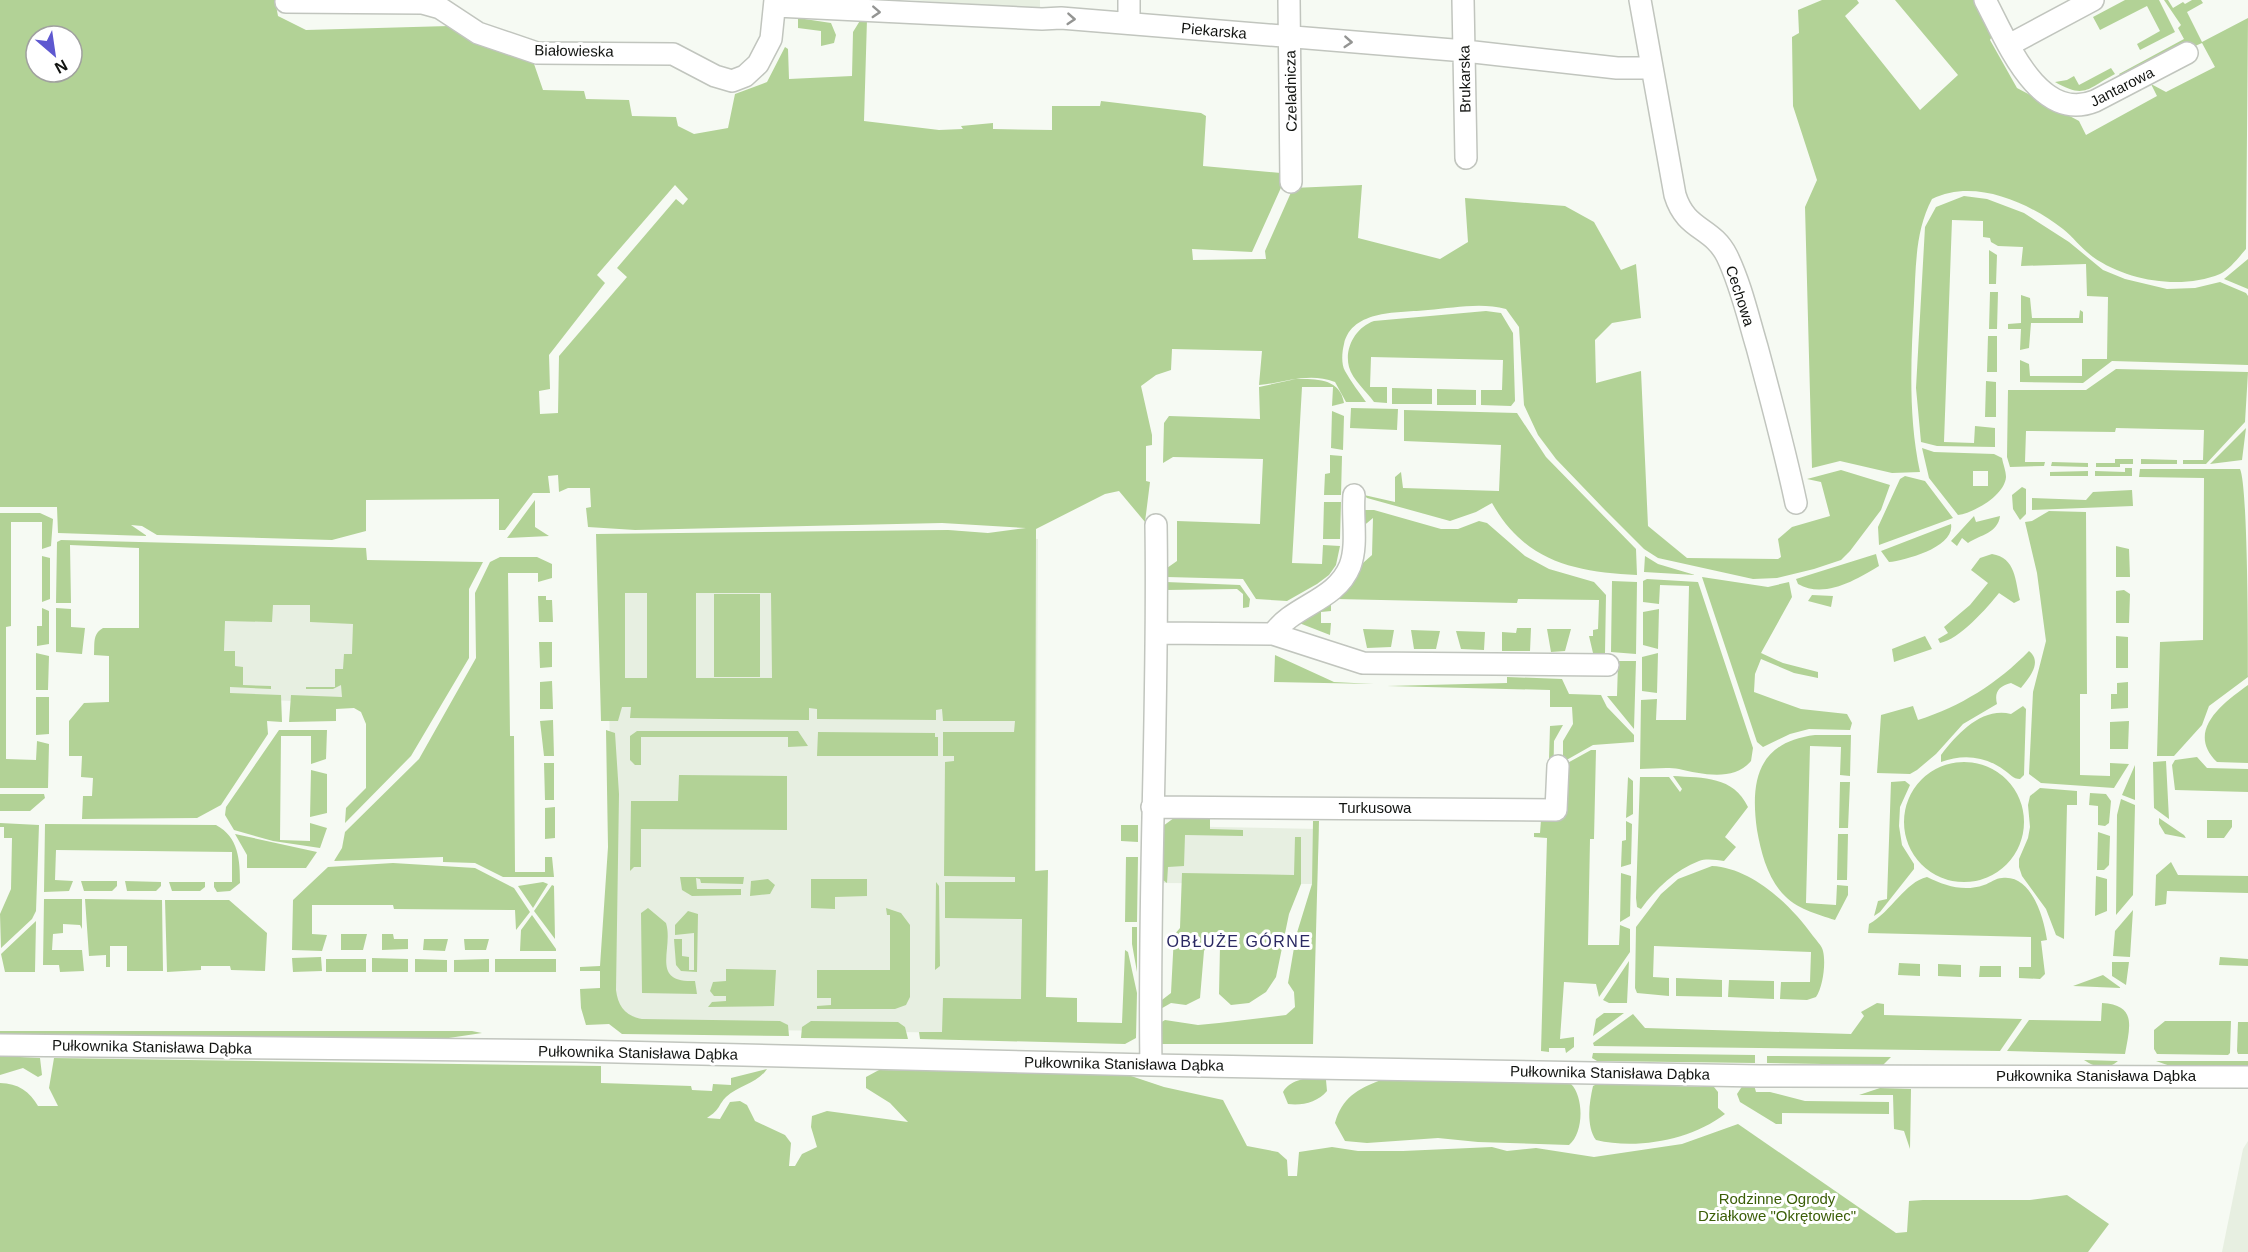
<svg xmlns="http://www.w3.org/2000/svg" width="2248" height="1252" font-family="Arial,sans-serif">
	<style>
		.built { fill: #e7efe1 }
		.green { fill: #b2d296; fill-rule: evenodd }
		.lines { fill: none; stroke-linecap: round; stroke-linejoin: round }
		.minor-casing { stroke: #c1c5be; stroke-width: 24 }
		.minor { stroke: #fff; stroke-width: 21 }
		.oneway { stroke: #949593 }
		.labels { text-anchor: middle; stroke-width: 6; stroke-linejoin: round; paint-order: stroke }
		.street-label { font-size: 15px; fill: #111310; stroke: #fff }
		.park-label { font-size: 15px; fill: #3b5e07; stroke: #fff }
		.neighbourhood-label { font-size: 16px; letter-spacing: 1.5px; fill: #2a2862; stroke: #fff }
	</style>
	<rect width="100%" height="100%" fill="#f6faf3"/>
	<!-- built -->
	<path class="built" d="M909 0H1040V9Z
		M948 530 1038 539 1035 1034 615 1028 606 534Z
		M168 552 432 567 430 706 164 696Z
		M1163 826 1319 829 1317 884 1161 883Z
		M2248 1141V1252H2222L2243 1149Z"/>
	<!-- green -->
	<path class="green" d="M0 0H275L278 16 306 30 449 26 533 61 543 90 584 91 586 99 629 100 632 116 676 117 678 126 694 134 728 128 735 94 767 82 785 47 788 49 789 79 852 76 853 32 861 19H867L864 121 939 130 963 129 961 126 993 123V129L1052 130V106H1100L1101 101 1201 113 1206 116 1203 166 1281 173 1284 181 1252 252 1192 249 1193 260 1266 259 1265 251 1293 188 1362 185 1358 238 1440 259 1468 242 1465 198 1565 206 1594 222 1621 270 1636 264 1641 318 1612 323 1595 340 1596 383 1641 371 1648 526 1687 558 1778 559 1781 557 1778 539 1792 527 1830 516 1821 482 1807 479 1841 470 1890 485 1881 510 1850 551 1841 560 1814 569 1777 578 1753 579 1658 558 1644 549 1605 510 1556 459 1538 435 1524 405 1519 327 1506 309C1481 302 1453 308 1428 310 1400 313 1352 309 1344 344 1342 352 1341 364 1345 371 1351 382 1359 392 1366 402H1346L1335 382C1308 372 1285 383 1259 385L1262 351 1172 349 1171 370 1156 375 1141 386 1152 435V445L1146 446V481L1150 482 1145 522 1119 491 1105 494 1036 529 1035 871 1048 870 1046 997 1077 998V1022L1122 1023 1125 950 1128 952 1137 993 1136 1038 1125 1044 920 1039 919 1032H942L943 998 1021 999 1022 919 945 918V882H1015V877L944 876 945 762 954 761V756H943V732H1014L1015 721H943L942 709 936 710V720L817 719V709L809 708V720L630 718 631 707H622L618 721H601L596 534 948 530 988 533 1026 528 942 523 635 530 588 527 586 508 591 507 590 488H568L559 492 558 475 548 476 550 493H533L505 530H499V499L366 500V531L332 540 157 535 142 526 131 525 147 536 58 533 57 507H0ZM36 36H72V72H36ZM675 185 688 199 683 205 676 199 617 268 627 277 559 356 558 413 540 414 539 391 550 389 549 355 605 283 597 275ZM625 593H647V678H625ZM771 593 772 678H696V593Z
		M1822 0H1857L1859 3 1845 16 1920 110 1958 75 1895 0H1975L1993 34 1990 40 2017 88 2079 121 2086 135 2157 96 2151 84 2166 92 2215 67 2202 43 2122 78 2119 74 2184 39 2178 28 2181 25 2164 0H2168L2173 8 2183 2 2185 4 2192 0H2201L2203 3 2187 12 2202 42 2248 18 2246 249C2239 257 2229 270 2220 274 2181 290 2127 281 2093 257 2082 249 2073 237 2063 229 2028 202 1974 178 1932 199 1915 231 1916 267 1914 303 1911 360 1908 415 1920 472L1892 473 1840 461 1812 468 1805 207 1817 180 1793 106 1792 37 1799 33 1798 10Z
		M2125 0H2159L2175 32 2140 50 2137 44 2160 31 2147 6 2100 30 2093 17Z
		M798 18 831 23 836 35 834 43 821 46V31L798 28Z
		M2111 68 2115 74C2087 89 2085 99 2055 82L2067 80 2074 76 2079 85Z
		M1964 196 1987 199 2024 213 2069 242 2103 270 2125 279 2167 289 2195 288 2220 282 2246 293 2248 296V365L2112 361 2083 383 2020 382V360L2029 364 2030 376H2082V359H2107L2108 297 2087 296 2086 264 2021 266 2023 247 1998 246 1991 242 1990 238 1983 237V221L1952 220 1944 442 1974 443 1975 426 1995 428V447L1937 446 1921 442 1916 388 1925 227 1936 207Z
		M1989 250 1997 255 1996 284H1989Z
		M2248 259V289L2224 279Z
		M1990 292H1998L1997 329H1989Z
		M2021 295 2030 298 2032 318H2079L2080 310 2083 312V323H2031L2029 348 2020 350 2021 329H2008V324L2021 323Z
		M1486 311 1501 313 1513 333 1515 401 1511 406 1481 405V390H1502L1503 360 1371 357 1370 387H1387V403L1374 402C1367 392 1352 379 1349 367 1344 348 1356 327 1374 321Z
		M1988 336H1997V372H1987Z
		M2116 369 2248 372 2245 422 2206 464H2183V460H2203L2204 430 2116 428 2115 432 2026 431 2025 462H2045L2044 466 2010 467 2007 457 2008 390H2086Z
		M1296 379C1316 379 1340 378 1344 403L1332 406 1333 387H1302L1292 563 1322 564 1323 545 1340 546 1336 565 1329 575 1317 584 1287 601 1256 599 1243 579 1167 577V568L1177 561V521L1260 524 1263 459 1173 457 1163 463 1164 423 1169 416 1260 419 1259 387Z
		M1986 381 1996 382V417H1985Z
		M1392 388 1432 389V404H1392Z
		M1437 389 1476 390V405H1437Z
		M1351 408 1398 409 1397 430 1350 428Z
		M1404 410 1517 413 1546 457 1636 549 1637 575C1575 572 1525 562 1492 503L1476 512 1450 521 1367 498 1364 495 1395 502V477L1401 472 1403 488 1499 491 1501 445 1404 441Z
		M1332 411 1344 416 1343 450 1331 448Z
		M2246 428 2242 460 2210 464Z
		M1922 448 1934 452 1994 454 2002 458C2003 464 2006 471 2006 477 2005 495 1974 513 1958 515L1929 478ZM1988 471V486H1973V471Z
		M1330 455 1342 456 1341 495H1324L1325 474 1330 473Z
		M2115 459H2133V464H2120V467H2096V463H2115Z
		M2141 459 2177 460V464H2141Z
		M2052 462 2088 463V467L2051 466Z
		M2125 468H2132V476H2095V471L2125 472Z
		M2140 469H2240C2248 486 2248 646 2248 677L2209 706 2202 725 2174 756H2157L2160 642 2203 640 2204 478 2139 477Z
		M2088 471V476H2050V472Z
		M1905 476 1925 481 1953 518 1879 545 1878 527 1900 479Z
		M2022 487 2026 489V514L2020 520 2013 509 2012 495Z
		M2132 490 2133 506 2032 510V498L2086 500 2093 492Z
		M535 500V527L549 536 507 538Z
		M1324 502H1341L1340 539H1323Z
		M1361 510H1374L1441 529H1458L1479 521 1487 523 1525 556 1549 569 1594 582 1606 595 1605 653H1593L1589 636H1593V630L1598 629 1599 600 1518 599 1517 603 1336 599 1354 571 1372 555 1373 518 1361 528Z
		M2049 511 2086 512 2087 694H2080V775L2110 776V763L2129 764 2114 788 2041 783 2029 774 2033 692 2046 641 2037 573 2025 522 2032 521Z
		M0 513H40L53 519 51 546 42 549V522H11V626L6 627V759L36 760 37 741 49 744 48 788H0Z
		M1974 516 1976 522 2000 516C1998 533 1980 535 1968 543L1962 538 1957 546 1951 541Z
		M1951 524C1955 547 1906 560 1889 562L1881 551Z
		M61 540 366 548 367 560 483 562 469 589V658L411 756 345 823 346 808 366 788V724L361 712 354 708 336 709V721L289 722 291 695 342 697 341 685 333 689H306V687H335V669H343L344 654H352L353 624 310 622V605H273L272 622 225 621 224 651H235V666L243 667V685L271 686V689L230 687V693L281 695 282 722 267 721 268 734 221 805 197 818 82 819 83 796H92L93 778 81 777 82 756H69V721L84 703 109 702V656L94 655C95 644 92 634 103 628H139V548L70 545 71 603H56L57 542Z
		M2116 546 2129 549 2130 577H2116Z
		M1876 554 1879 566C1856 580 1824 599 1798 584L1796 579Z
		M1992 554C2016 558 2015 580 2020 600L2014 603 1999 593C1987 608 1959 640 1940 643L1938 639 1948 633 1944 627 1970 605 1988 583 1971 570 1980 558Z
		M42 556 50 558V599L42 602Z
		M1645 556 1658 564 1695 575 1644 572Z
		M500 557H537L552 564V578L538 582V573H508L510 736H514L515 872H545V857H552L554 877H503L475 863 443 862V857L334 861 342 848 345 832 419 759 476 658 475 593 490 562Z
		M1702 577 1768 587 1789 582 1792 597 1761 653 1783 663 1818 672V678L1794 673 1761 659 1755 674 1754 692 1801 709 1847 714 1852 723 1850 730 1809 729 1790 734 1763 747 1757 742Z
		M1647 579 1698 582 1753 748 1751 761C1734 782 1701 774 1679 769 1667 767 1652 769 1640 769L1641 700 1657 699 1656 720H1686L1689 586 1660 585 1659 604 1643 602V581Z
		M1612 581 1637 582 1636 654 1611 652Z
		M1166 582 1240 585 1250 599 1249 607 1243 608V594L1237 589 1166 590Z
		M2124 590 2130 594 2129 623H2116V591Z
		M714 594H760V677H714Z
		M1812 595 1833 596 1831 607 1808 601Z
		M538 596H546V600H552L553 622H539Z
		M1331 597V611L1321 612V623H1331L1330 635 1294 621Z
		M42 608 49 611V644L37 646V626H42Z
		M56 608 71 609V627L85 628 82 654 56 652Z
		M1659 609 1658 649 1643 645V612Z
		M1517 628H1531L1530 651H1502V632L1516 633Z
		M1363 629 1394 630 1391 647 1367 648Z
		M1547 629H1571L1565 651 1551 652Z
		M1411 630 1440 631 1436 649H1414Z
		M1456 631 1485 632 1484 650 1461 649Z
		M1925 636 1932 649 1894 662 1892 649Z
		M2116 636 2128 637V668H2116Z
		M539 642H552V667L540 668Z
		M2029 651C2043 662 2029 678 2021 688L2011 683C1999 686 1994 692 1997 704L1963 724 1936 754 1917 770 1910 774 1877 773 1881 715 1913 706 1918 720C1960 707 1998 683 2029 651Z
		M36 653 49 656 48 690H36Z
		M1658 653 1657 693 1642 691V657Z
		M1275 655 1334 682 1374 684 1274 682Z
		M1611 661H1636L1634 729 1607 696H1617L1618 664Z
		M1507 677 1562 679 1569 694 1601 695 1607 707 1634 735V742L1593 745 1563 762V741L1573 724 1572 707H1550V690L1387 686 1507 683Z
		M552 681 553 709H540V682Z
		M2128 682V708L2111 709V694H2117V683Z
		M2248 685V763L2217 762C2185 731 2223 703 2248 685Z
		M36 697H49V734L36 735Z
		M2023 706 2026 709 2024 775 2020 779C2013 779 2010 774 2004 770 1985 756 1963 754 1941 762V755C1958 733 1982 707 2011 714Z
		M553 720 554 756H544L540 721Z
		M2129 721 2128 749H2110V722Z
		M1563 725 1554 741 1553 795 1548 794 1550 726Z
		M279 730H327L326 759 311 764V736H281L280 840 310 841V823L327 828 320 848 273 841 234 830 225 815 226 807Z
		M606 730 615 733 619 794 616 990C618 1006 625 1016 642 1019L780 1021 788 1025 789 1036 622 1034 609 1024 586 1025 581 1008 580 989 600 988V971H580V967L600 966 608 847Z
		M637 731H798L808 746 788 747V737H641V765H635L630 760V736Z
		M818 732 935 733V737H938V756H817Z
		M1815 735H1851L1850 776 1840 775 1841 747 1810 746 1806 903 1836 905 1837 885 1848 886V895L1835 920C1817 914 1796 909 1782 893 1767 876 1761 852 1757 830 1750 780 1758 742 1815 735Z
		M1591 750H1596L1594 839H1590L1588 945H1619L1620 925 1630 929V952L1599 997 1596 984 1564 982 1560 1039 1574 1037V1047L1566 1053 1565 1048H1549V1052L1541 1051 1547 838 1534 837V833H1540L1541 820H1561L1562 766Z
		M2197 757 2207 768 2248 769V792L2175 790 2172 765 2175 760Z
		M2166 761 2169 819 2154 808 2153 762Z
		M1904 822a60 60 0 1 1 120 0a60 60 0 1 1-120 0Z
		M544 763H554V800H545Z
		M2135 765V800L2122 795Z
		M311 770 327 774V813L310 817Z
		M679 775 787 776V830L641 829V867H634L630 871 631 801H678Z
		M1673 776C1704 778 1733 776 1748 807L1725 837 1736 847 1724 861C1717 860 1706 858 1699 861 1676 870 1656 888 1641 909L1637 907 1636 898 1640 777H1669L1680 792 1682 789Z
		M1628 777 1633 781V814L1626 818Z
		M1905 781 1910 785 1900 807 1899 826 1902 845 1914 864V869L1880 912 1874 916 1878 901 1887 899 1891 782Z
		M1840 782H1850L1848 828H1839Z
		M2040 788 2077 791V805H2067L2064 939 2056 935 2046 909 2022 876 2019 867V859L2028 838 2030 827 2028 805 2030 796Z
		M2090 793 2106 794 2111 801 2109 823 2105 826 2098 825V806L2089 805Z
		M0 794H44L45 798 30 811H0Z
		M2121 799 2135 805 2133 895 2116 915 2117 815Z
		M555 807V838L545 839V808Z
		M1210 814V829L1243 830V836L1185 835 1184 866 1168 867 1167 883 1163 880V826L1178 815Z
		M2159 818 2184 835 2186 838 2165 834 2159 824Z
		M2207 820H2232V827L2224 838H2207Z
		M1313 821H1319L1313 1044H1160V1023L1165 1020 1198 1025 1219 1023 1286 1015 1295 1007 1294 992 1288 983 1296 936 1312 884Z
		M1626 821 1632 824 1631 864 1621 867 1622 841 1626 840Z
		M0 823 39 825 36 911 32 919 1 948 0 914 11 889 12 838H4V827H0Z
		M45 824 216 825C239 837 240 861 240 883L230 891 217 892 214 887V882H232V852L56 850 55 880 73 881 69 891 44 892Z
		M1121 825H1138V842L1121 841Z
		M2098 832 2110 836 2109 865 2104 870H2097Z
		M235 834 317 852 306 868H247V855Z
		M1838 834H1848L1847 880H1837Z
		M1295 837H1301V884L1289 914 1276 977 1266 992 1249 1003 1231 1005 1219 994 1220 946 1211 938 1204 951 1200 998 1186 1005 1171 1003 1157 1011 1158 1003 1171 993 1174 935 1180 928 1182 873 1294 875Z
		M1126 857H1138L1137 922H1125Z
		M2171 862 2178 875 2248 876V893L2167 891 2166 904 2155 906 2156 875Z
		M393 863 475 868 514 888 530 912 516 930 515 910 394 909 393 905H312V934L327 935 322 951 292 950 293 900 328 867Z
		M1712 866C1752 868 1791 905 1813 936 1816 940 1822 946 1823 951 1826 963 1823 987 1816 997L1807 1000 1780 999 1781 982H1810L1811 952 1654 946 1653 977 1669 978V996L1637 993 1635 988 1636 927 1661 894 1678 879Z
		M1621 873 1631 876 1630 916 1620 922Z
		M2096 876 2107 879V911L2095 916Z
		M680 877H744L743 884 701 883 700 879 696 878 697 889H741V895L692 896 682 890Z
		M1927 877C1945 886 1964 892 1984 885 1990 883 1996 878 2002 878 2032 874 2044 919 2047 940L2041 941 2045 974 2040 979 2019 978V967H2031V937L1868 933 1869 924C1892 911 1905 882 1927 877Z
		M768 879 775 885 770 894 750 896 751 881Z
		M811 879H867V896L835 897V909L811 908Z
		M81 881H117V886L112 891H84Z
		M125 881 161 882V886L156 891H127Z
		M169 882H205V887L200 891H172Z
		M543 882 548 884 533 908 518 886Z
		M936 882 939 886 940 966 935 970Z
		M552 885 554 886 555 939 534 911Z
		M44 899H82V929L80 925 63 924V933L53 934 52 950H82L84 971 60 972 59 965H43Z
		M85 899 162 900 163 971H127V946H110V967H106V955L89 956Z
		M165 900H229L267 933 265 971 231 970 230 966H201V970L167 972Z
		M648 908 666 923C674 949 649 983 695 981L697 994 642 993 641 913Z
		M886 908 901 913 910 925V997L906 1005 895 1009H817V1006L831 1005V998H817V970H890V915H887Z
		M2133 910 2130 957 2113 956 2115 931Z
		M688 911 698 914 697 972 681 971 676 965 674 939H682V956L689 957V970H694V933L675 935V925Z
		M532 915 556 949V951H520L521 930Z
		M36 921 35 972H5L1 954Z
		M1132 927H1137V972L1132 944Z
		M341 934H367L363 950H341Z
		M382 934H393L394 939H408V949L382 950Z
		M424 939H448L445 951 423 950Z
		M464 939H489L486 950H465Z
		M321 957 322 971 293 972 292 958Z
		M2220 957 2248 959V966L2219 965Z
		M372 958 408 959V972H372Z
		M326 959H366V972H326Z
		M415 959 447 960V972H415Z
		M489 959V972H454V960Z
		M495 959H556V972H495Z
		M1629 961 1627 1003H1609L1603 1000Z
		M2112 962H2129L2126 985 2112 976Z
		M1899 963 1920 964V976L1898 975Z
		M1938 964 1961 965V977L1938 976Z
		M1980 966H2001V977H1979Z
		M726 969 776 970 774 1006 708 1007 712 1002 726 1001V996H714L710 991 713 982 726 981Z
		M2103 975 2121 988 2073 986Z
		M1676 978 1722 980V997L1676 996Z
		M1729 980 1774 981V999L1728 997Z
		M1877 1003 1884 1004V1015L2022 1019 2000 1051 1594 1046 1593 1043 1633 1014 1645 1028 1851 1034 1864 1016 1861 1012Z
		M2102 1003C2137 1005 2130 1026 2125 1054L2007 1051 2029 1020 2101 1021Z
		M1604 1013H1624L1593 1036 1596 1019Z
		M811 1021 898 1022 905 1027 908 1039 801 1038 802 1027Z
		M2165 1021H2231L2230 1053 2228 1055 2157 1054 2154 1049V1030Z
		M2238 1022H2248V1054H2238L2237 1051Z
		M0 1031H472L482 1033 422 1042 0 1034Z
		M1593 1053 1755 1055V1063L1597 1061 1592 1058Z
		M0 1056 40 1058 42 1075 38 1077 23 1068 0 1075Z
		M1767 1056 1891 1057 1883 1065 1767 1063Z
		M54 1058 601 1066V1083L691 1086 692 1090 712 1091 713 1084 731 1085V1078L767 1069C757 1084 739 1085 726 1097 718 1105 721 1109 707 1118L720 1119 730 1102 740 1101 747 1105 755 1121 785 1135 791 1143 789 1166H795L802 1154 817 1147 811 1127 812 1116 827 1111 908 1122 890 1103 866 1088V1077L879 1070 1122 1073 1164 1087 1223 1100 1247 1146 1278 1152 1287 1160 1288 1176H1297L1299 1152 1332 1147 1358 1151H1403L1492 1147 1507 1151 1536 1148 1594 1157 1682 1144 1738 1124 1896 1233 1907 1232 1909 1201 1923 1200H2030L2067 1195 2109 1224 2088 1252H0V1083C18 1083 30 1092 38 1106H58L49 1088Z
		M2084 1060 2118 1061C2107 1071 2096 1068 2084 1060Z
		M2156 1061H2248V1066L2173 1067Z
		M1318 1077 1326 1080 1327 1091C1318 1102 1302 1106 1288 1104L1283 1092C1290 1080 1305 1078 1318 1077Z
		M1381 1080 1571 1084C1584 1097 1584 1133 1569 1145L1478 1142 1438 1138 1367 1143 1345 1141 1335 1123C1342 1098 1357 1089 1381 1080Z
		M1597 1084 1714 1087 1718 1092V1108L1725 1114C1691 1140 1637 1150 1596 1140 1586 1126 1589 1103 1593 1086Z
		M1743 1085H1754L1756 1092H1770L1805 1101 1889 1102V1114L1782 1113V1124H1776L1740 1102 1737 1094Z
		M1880 1088 1911 1089 1910 1149 1904 1131 1894 1129 1893 1095H1859Z"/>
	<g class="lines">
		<defs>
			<path id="minor" d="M1129 0V23
				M1289 0 1291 182
				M1463 0 1466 158
				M1640 0 1675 195C1686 231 1712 226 1727 256 1741 285 1748 317 1757 347 1771 399 1785 451 1796 503
				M1985 0C2006 39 2038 124 2095 101L2187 53
				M286 2 422 3 440 8 478 33 537 53 673 54 715 76 732 81 745 76 758 64 771 39 775 0
				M776 6 1042 19 1061 18 1465 51 1617 68H1652
				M2009 45 2093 0
				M1157 633 1273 634 1363 663 1608 665
				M1273 634C1293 605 1336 601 1350 566 1358 545 1352 518 1354 495
				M1152 807 1556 810 1558 766
				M0 1045 576 1051 1151 1065 1760 1076 2248 1077
				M1151 1065C1148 885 1159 705 1156 525"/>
		</defs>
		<!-- minor casing -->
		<use href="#minor" class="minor-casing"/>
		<!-- minor -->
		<use href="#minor" class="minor"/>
	</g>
	<!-- one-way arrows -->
	<defs><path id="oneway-chevron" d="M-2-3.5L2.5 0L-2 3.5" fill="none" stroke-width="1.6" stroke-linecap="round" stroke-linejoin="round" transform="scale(1.5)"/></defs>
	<g class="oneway">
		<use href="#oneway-chevron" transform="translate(876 12) rotate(3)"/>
		<use href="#oneway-chevron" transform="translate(1071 19) rotate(4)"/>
		<use href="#oneway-chevron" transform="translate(1348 42) rotate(4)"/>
	</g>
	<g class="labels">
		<!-- street labels -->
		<g class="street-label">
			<text transform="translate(1214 31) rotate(5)" y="5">Piekarska</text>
			<text transform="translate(574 51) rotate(1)" y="5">Białowieska</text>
			<text transform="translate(1465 79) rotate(-91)" y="5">Brukarska</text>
			<text transform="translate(2122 87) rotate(-27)" y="5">Jantarowa</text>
			<text transform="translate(1291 91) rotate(-91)" y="5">Czeladnicza</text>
			<text transform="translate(1740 296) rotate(72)" y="5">Cechowa</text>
			<text x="1375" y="813">Turkusowa</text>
			<text transform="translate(152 1047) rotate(1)" y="5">Pułkownika Stanisława Dąbka</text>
			<text transform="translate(638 1053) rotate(1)" y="5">Pułkownika Stanisława Dąbka</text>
			<text transform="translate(1124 1064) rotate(1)" y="5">Pułkownika Stanisława Dąbka</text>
			<text transform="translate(1610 1073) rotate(1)" y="5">Pułkownika Stanisława Dąbka</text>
			<text x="2096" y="1081">Pułkownika Stanisława Dąbka</text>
		</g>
		<!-- park labels -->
		<g class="park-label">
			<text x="1777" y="1204">Rodzinne Ogrody<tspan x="1777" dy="17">Działkowe "Okrętowiec"</tspan></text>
		</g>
		<!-- neighbourhood labels -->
		<g class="neighbourhood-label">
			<text x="1239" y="947">OBŁUŻE GÓRNE</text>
		</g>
	</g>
	<!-- north arrow -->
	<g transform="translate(54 54) rotate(151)"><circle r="28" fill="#ffffff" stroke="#a0a19f" stroke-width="1.5"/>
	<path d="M0-4.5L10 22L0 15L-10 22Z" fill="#5e58d0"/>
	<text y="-9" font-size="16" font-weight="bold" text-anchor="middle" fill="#111310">N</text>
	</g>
</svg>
